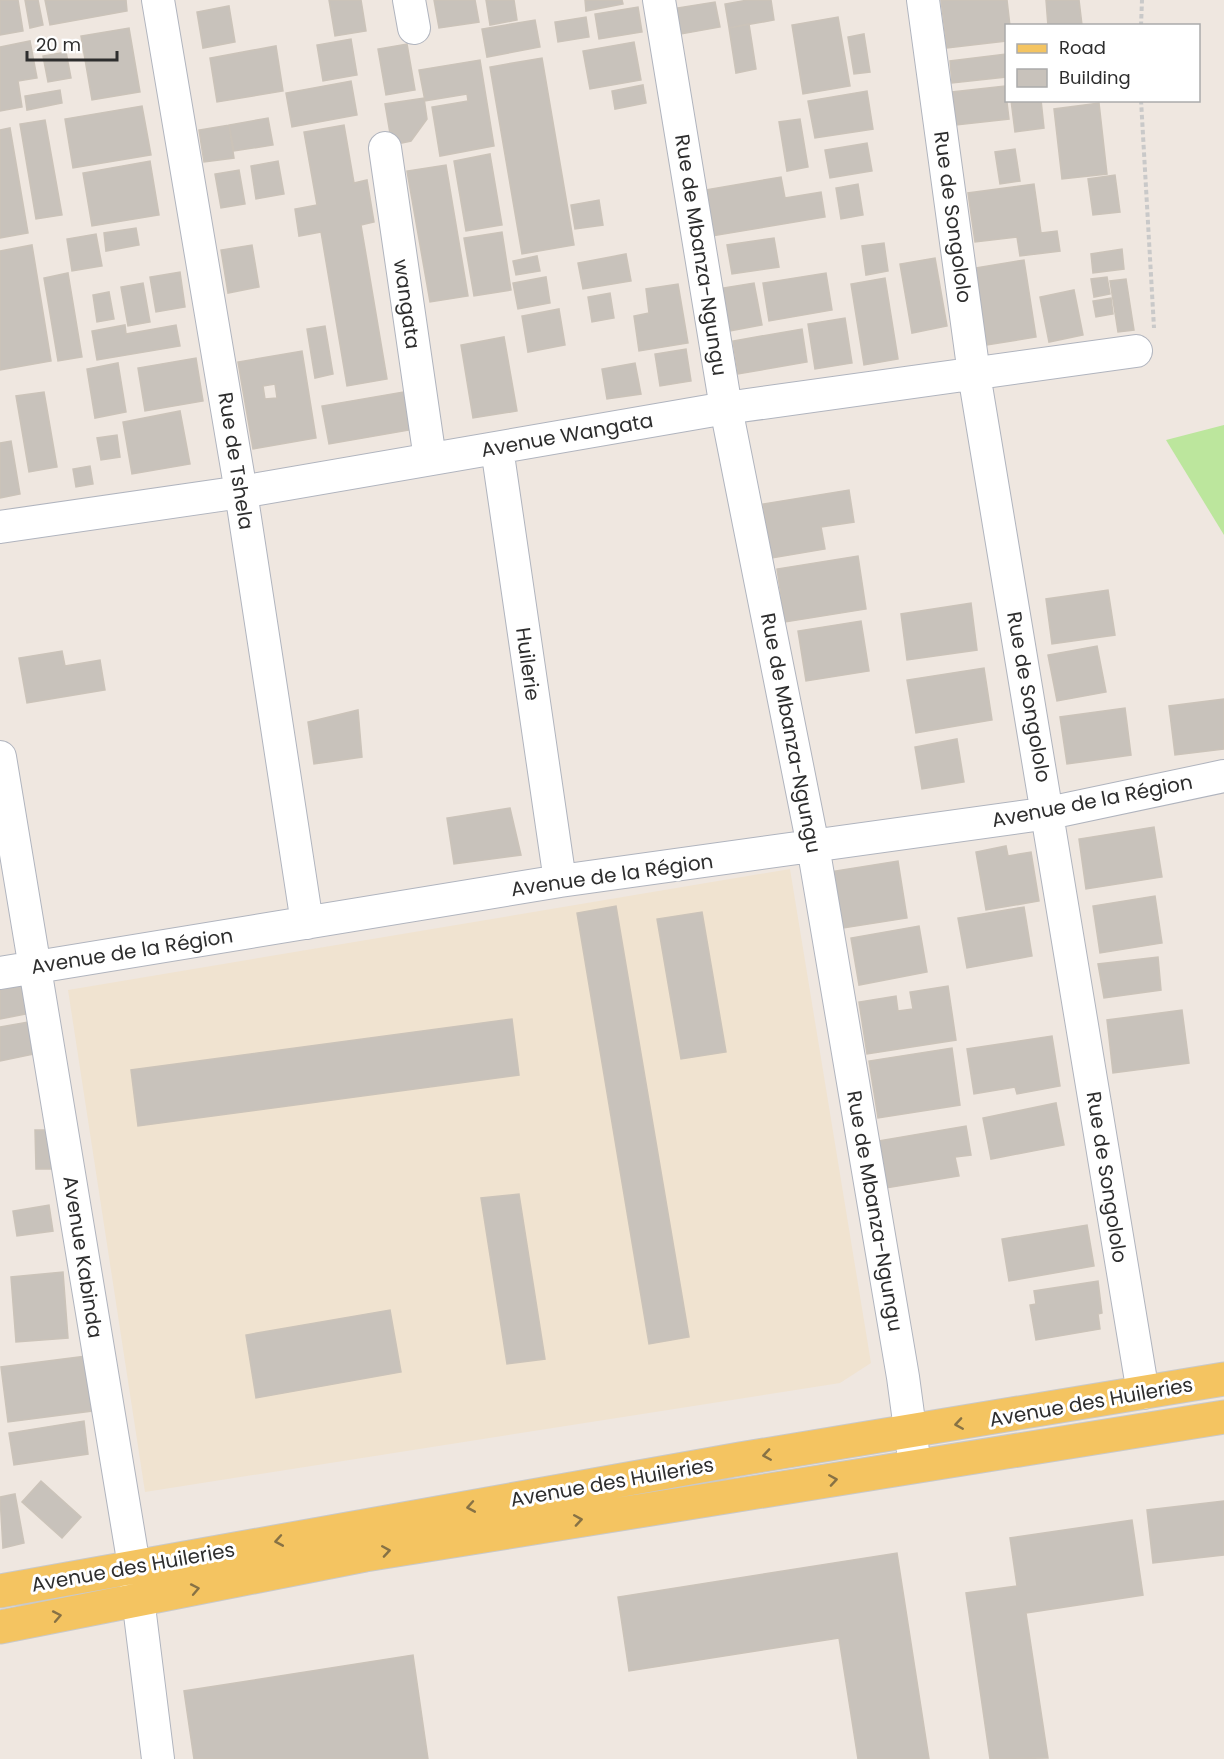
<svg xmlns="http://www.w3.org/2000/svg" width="1224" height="1759" font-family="Poppins,sans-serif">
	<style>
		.education { fill: #f0e3d0 }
		.green { fill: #bce69d }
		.building { fill: #c8c2bb; stroke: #cbc3b9; stroke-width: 1.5; fill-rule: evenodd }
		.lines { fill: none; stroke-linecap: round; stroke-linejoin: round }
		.minor-casing { stroke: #b0b4be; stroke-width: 34 }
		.major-casing { stroke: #c9c9c9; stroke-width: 35 }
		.path { stroke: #c9c9c9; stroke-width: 4; stroke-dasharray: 4.5 3; stroke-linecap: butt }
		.minor { stroke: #fff; stroke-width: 32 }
		.major { stroke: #f4c461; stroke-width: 33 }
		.oneway { stroke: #877245 }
		.labels { text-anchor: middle; stroke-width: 6; stroke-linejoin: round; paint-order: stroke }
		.street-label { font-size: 20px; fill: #2e2e2e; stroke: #fff }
	</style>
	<rect width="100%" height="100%" fill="#efe7e0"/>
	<!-- education -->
	<path class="education" d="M790 869 871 1363 840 1383 145 1492 68 990Z"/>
	<!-- green -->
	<path class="green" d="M1224 425V535L1166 440Z"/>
	<!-- building -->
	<path class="building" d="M0 0H18L23 31 0 35Z
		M25 0H38L43 25 30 28Z
		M45 0H126L127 11 50 25Z
		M329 0H361L366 31 335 36Z
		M434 0H475L479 22 439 28Z
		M486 0H514L517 20 490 25Z
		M585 0H622L623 4 586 11Z
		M748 0H771L774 20 729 28 725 4Z
		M941 0H1007L1010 26H1006V41L947 48Z
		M1046 0H1079L1082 25 1048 26Z
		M715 2 720 27 681 34 677 8Z
		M229 6 235 42 203 48 197 12Z
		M638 7 642 32 599 39 595 14Z
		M586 17 589 37 558 42 555 22Z
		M838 17 850 86 803 94 792 25Z
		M535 20 540 47 487 57 482 29Z
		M749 24 756 69 736 73 729 28Z
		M129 28 140 92 92 100 81 36Z
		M864 34 870 72 854 74 848 37Z
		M351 39 357 75 323 81 317 45Z
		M30 41 37 78 18 81 22 107 0 111V47Z
		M634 42 641 80 590 89 583 51Z
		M407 44 415 90 386 95 378 49Z
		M276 46 283 91 217 102 210 58Z
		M66 52 71 78 48 82 43 56Z
		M1006 54V77L952 83 950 61Z
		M542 58 574 245 522 254 490 67Z
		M480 60 494 146 440 156 432 107 468 101 467 94 425 101 419 70Z
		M351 81 357 115 292 127 286 93Z
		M643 85 646 103 615 109 612 91Z
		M1005 86 1009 119 956 125 952 92Z
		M60 90 62 103 27 110 25 96Z
		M867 91 873 129 815 138 808 101Z
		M424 98 427 119 411 141 392 145 385 104Z
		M1011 100H1041L1044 128 1015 132Z
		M1099 103 1107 174 1062 179 1054 109Z
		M142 106 151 155 73 168 65 119Z
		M268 118 273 145 234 151 229 125Z
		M800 119 808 167 787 171 779 122Z
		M45 120 62 215 36 219 20 124Z
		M229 125 234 158 204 162 199 130Z
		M344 125 354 183 367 180 374 222 361 225 387 379 347 386 321 232 299 236 295 209 317 205 304 132Z
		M10 128 28 233 0 238V130Z
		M867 143 872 171 830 178 825 150Z
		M1015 149 1020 181 1000 184 995 152Z
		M490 154 502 225 466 231 454 161Z
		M150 161 159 215 92 226 83 173Z
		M278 161 284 194 256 199 251 166Z
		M446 165 468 296 430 302 407 171Z
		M239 170 245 204 221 208 215 174Z
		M1115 175 1120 212 1093 215 1088 179Z
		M781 177 785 198 821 192 825 217 712 236 705 190Z
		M858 184 863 215 841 219 836 188Z
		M1034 184 1041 233 1057 231 1060 251 1020 256 1017 237 975 242 968 193Z
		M599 200 603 225 575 229 571 205Z
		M136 228 139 245 106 251 104 233Z
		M502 232 511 290 474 296 464 238Z
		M96 234 102 266 72 271 67 239Z
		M774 238 779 267 732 274 727 245Z
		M884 243 888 271 866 275 862 246Z
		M32 245 51 361 0 370V251Z
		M252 245 259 287 228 293 221 250Z
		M1122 249 1124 269 1093 273 1091 254Z
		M626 254 631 281 583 289 578 263Z
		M537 256 540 271 516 275 513 261Z
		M935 258 947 326 912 333 900 264Z
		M1024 260 1036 337 987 345 975 268Z
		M180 272 185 307 156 312 150 277Z
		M68 273 82 357 58 361 44 278Z
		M826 273 832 310 769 321 763 283Z
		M546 277 550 303 518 309 513 283Z
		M1107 277 1110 294 1094 297 1091 279Z
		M885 278 898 359 864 365 851 284Z
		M1126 279 1134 330 1118 332 1110 281Z
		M143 283 150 322 128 326 121 287Z
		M754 283 762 325 729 331 723 288Z
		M678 284 688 343 639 351 634 316 649 313 646 289Z
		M1074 290 1083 335 1049 342 1040 297Z
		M109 292 114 319 97 322 93 295Z
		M610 293 614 318 592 322 588 297Z
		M1111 298 1113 314 1096 317 1093 301Z
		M559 309 565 345 528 352 522 316Z
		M845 318 852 363 815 369 808 324Z
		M125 325 126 334 176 325 180 346 97 360 92 331Z
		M325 326 333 374 315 378 307 329Z
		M802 329 807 362 738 374 733 341Z
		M504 337 517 411 473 418 461 345Z
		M686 349 691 381 660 386 655 354Z
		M302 351 316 438 253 449 238 362ZM275 384 277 398 265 399 263 386Z
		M196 358 203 401 145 411 138 368Z
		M118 363 126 412 95 418 87 369Z
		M635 363 641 394 607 399 602 369Z
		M409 391 415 429 329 444 322 406Z
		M44 392 57 467 29 472 16 396Z
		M180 411 190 464 132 474 123 422Z
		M117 435 120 457 101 460 97 438Z
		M11 441 20 494 0 498V443Z
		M90 466 93 484 76 487 73 469Z
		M849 490 854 522 821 527 825 549 772 558 763 504Z
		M858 556 866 609 785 622 777 569Z
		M1108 590 1115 635 1052 644 1046 599Z
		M971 603 977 650 907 660 901 614Z
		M861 621 869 671 806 681 798 631Z
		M1097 646 1106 692 1057 701 1048 655Z
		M62 651 65 666 100 660 105 690 27 703 19 658Z
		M984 668 992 720 916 733 907 680Z
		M1224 699V749L1175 755 1169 706Z
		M1125 708 1131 755 1067 764 1060 717Z
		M358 710 362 757 314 764 308 722Z
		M957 739 964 782 922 789 915 747Z
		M510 808 521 855 454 864 447 818Z
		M1154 827 1162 877 1086 889 1079 839Z
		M1006 846 1008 856 1031 852 1039 901 986 910 976 852Z
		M898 861 907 918 837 929 829 872Z
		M1155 896 1162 943 1100 953 1093 906Z
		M616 906 689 1337 649 1344 577 913Z
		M1024 907 1032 956 967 968 958 918Z
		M702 912 726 1052 681 1059 657 919Z
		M919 926 927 972 859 985 851 938Z
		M1158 957 1161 990 1104 998 1098 964Z
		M25 985 31 1013 0 1019V990Z
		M948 986 956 1040 867 1054 859 1002 896 996 898 1011 913 1009 910 992Z
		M1182 1010 1189 1063 1113 1073 1107 1020Z
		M512 1019 519 1075 138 1126 131 1070Z
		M28 1022 34 1054 0 1061V1027Z
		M1052 1036 1060 1086 1017 1094 1015 1087 974 1094 967 1049Z
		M952 1048 960 1105 878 1118 869 1061Z
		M1056 1103 1064 1145 991 1159 983 1118Z
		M966 1126 971 1155 955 1157 959 1176 886 1188 878 1141Z
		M35 1130H55V1169H36Z
		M519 1194 545 1359 507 1364 481 1198Z
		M49 1205 53 1231 17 1236 13 1211Z
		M1087 1225 1094 1266 1009 1281 1002 1239Z
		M63 1272 68 1338 16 1342 11 1277Z
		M1098 1281 1102 1313 1098 1314 1100 1329 1036 1340 1030 1305 1036 1304 1034 1291Z
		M390 1310 401 1372 256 1398 246 1335Z
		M86 1356 92 1411 8 1422 1 1367Z
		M84 1421 88 1454 14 1465 9 1433Z
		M41 1481 81 1517 62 1538 22 1502Z
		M15 1494 24 1543 3 1548 0 1497Z
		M1224 1501V1555L1153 1563 1147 1510Z
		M1132 1520 1143 1595 1026 1613 1048 1758 990 1759 966 1593 1017 1586 1010 1538Z
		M897 1553 929 1759H858L839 1638 629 1671 618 1597Z
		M413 1655 428 1759H194L184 1691Z"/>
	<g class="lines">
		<defs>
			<path id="minor" d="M158 0 241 492 307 923
				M409 0 414 28
				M659 0 726 408 813 846 903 1377 915 1466
				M923 0 974 374 1143 1393
				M385 148 430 459
				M497 448 560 881
				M0 527 241 492 726 408 1136 351
				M0 757 134 1566 158 1759
				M0 973 560 881 1049 813 1224 776"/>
			<path id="major" d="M0 1591 740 1459 1224 1379
				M0 1627 365 1555 1224 1417"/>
		</defs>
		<!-- minor casing -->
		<use href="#minor" class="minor-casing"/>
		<!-- major casing -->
		<use href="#major" class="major-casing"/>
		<!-- path -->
		<path class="path" d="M1141 26 1142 0
			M1141 100 1154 328"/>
		<!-- minor -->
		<use href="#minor" class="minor"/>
		<!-- major -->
		<use href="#major" class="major"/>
	</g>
	<!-- one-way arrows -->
	<defs><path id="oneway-chevron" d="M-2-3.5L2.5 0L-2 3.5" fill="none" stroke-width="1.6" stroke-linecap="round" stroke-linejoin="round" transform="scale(1.5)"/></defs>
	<g class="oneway">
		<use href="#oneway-chevron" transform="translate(959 1424) rotate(171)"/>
		<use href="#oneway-chevron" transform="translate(767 1455) rotate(171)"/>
		<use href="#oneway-chevron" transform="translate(833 1480) rotate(-9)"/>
		<use href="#oneway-chevron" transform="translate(471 1507) rotate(170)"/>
		<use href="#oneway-chevron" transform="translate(578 1520) rotate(-9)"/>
		<use href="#oneway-chevron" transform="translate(279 1541) rotate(170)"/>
		<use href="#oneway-chevron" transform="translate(386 1551) rotate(-9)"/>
		<use href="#oneway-chevron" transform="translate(195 1589) rotate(-11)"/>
		<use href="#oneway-chevron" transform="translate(57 1616) rotate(-11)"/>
	</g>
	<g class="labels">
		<!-- street labels -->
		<g class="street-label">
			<text transform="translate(953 217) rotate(82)" y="7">Rue de Songololo</text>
			<text transform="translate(701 255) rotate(81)" y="7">Rue de Mbanza-Ngungu</text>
			<text transform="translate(407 304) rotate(82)" y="7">wangata</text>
			<text transform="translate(567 435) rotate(-10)" y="7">Avenue Wangata</text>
			<text transform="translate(236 461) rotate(81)" y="7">Rue de Tshela</text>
			<text transform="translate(528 664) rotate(82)" y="7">Huilerie</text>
			<text transform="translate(1029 697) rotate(80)" y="7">Rue de Songololo</text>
			<text transform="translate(791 733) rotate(79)" y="7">Rue de Mbanza-Ngungu</text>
			<text transform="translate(1092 801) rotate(-11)" y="7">Avenue de la Région</text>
			<text transform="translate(612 875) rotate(-8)" y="7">Avenue de la Région</text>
			<text transform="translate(132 951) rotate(-9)" y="7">Avenue de la Région</text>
			<text transform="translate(1107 1177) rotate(81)" y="7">Rue de Songololo</text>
			<text transform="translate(875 1211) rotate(80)" y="7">Rue de Mbanza-Ngungu</text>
			<text transform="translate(83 1257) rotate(81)" y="7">Avenue Kabinda</text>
			<text transform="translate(1091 1402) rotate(-10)" y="7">Avenue des Huileries</text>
			<text transform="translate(612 1482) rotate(-10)" y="7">Avenue des Huileries</text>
			<text transform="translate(133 1567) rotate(-10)" y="7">Avenue des Huileries</text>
		</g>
	</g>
	<!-- legend -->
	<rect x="1005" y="24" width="195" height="78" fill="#ffffff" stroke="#ababab" stroke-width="1.5"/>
	<rect x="1017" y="44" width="30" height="9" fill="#f4c461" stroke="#ababab" stroke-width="1.5"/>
	<text x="1059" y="54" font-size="18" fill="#2e2e2e">Road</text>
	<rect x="1017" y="69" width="30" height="18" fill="#c8c2bb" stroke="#ababab" stroke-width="1.5"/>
	<text x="1059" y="84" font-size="18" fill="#2e2e2e">Building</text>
	<!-- scale -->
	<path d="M27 51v9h90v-9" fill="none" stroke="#2e2e2e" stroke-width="3"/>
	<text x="36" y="51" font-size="18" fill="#2e2e2e" stroke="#ffffff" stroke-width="4.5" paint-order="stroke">20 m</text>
</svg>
